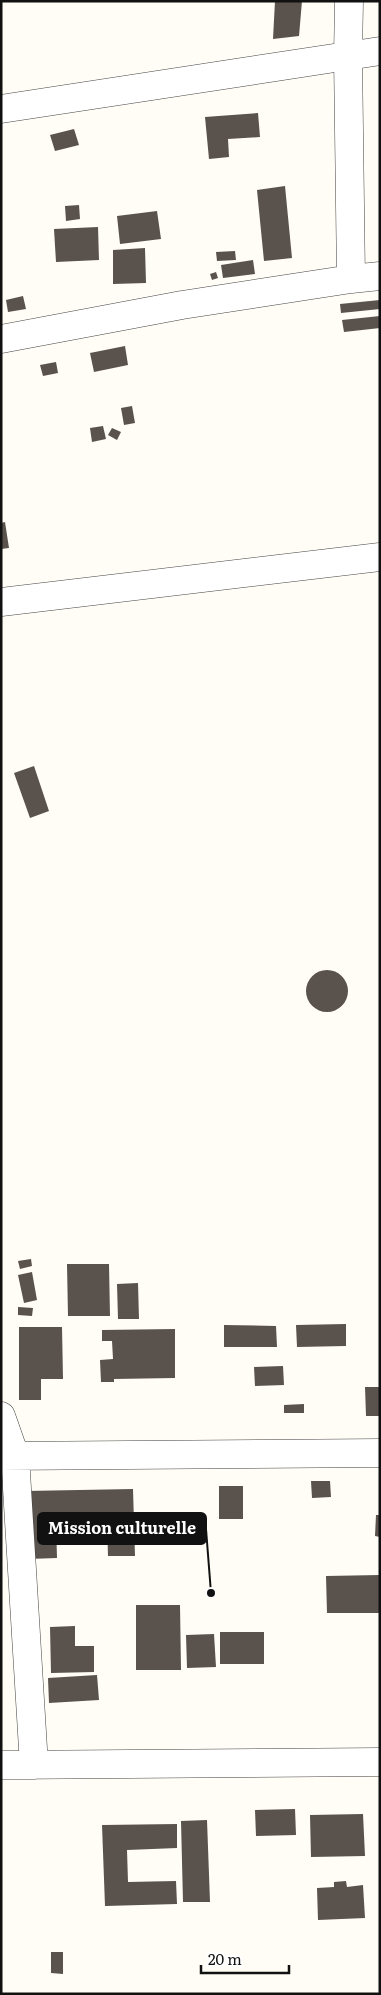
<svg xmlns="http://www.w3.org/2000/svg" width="381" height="1995" font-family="Literata,serif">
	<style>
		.building { fill: #5a524d }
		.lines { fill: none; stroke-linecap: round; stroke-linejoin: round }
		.minor-casing { stroke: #444; stroke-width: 29 }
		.minor { stroke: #fff; stroke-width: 28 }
		.leader { fill: none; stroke: #111; stroke-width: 2 }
		.callout-dot { fill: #111; stroke: #fff; stroke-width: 2 }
		.callout { fill: #111; stroke: #111; stroke-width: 2 }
		.callout-label { font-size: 16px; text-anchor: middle; font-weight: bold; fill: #fff }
	</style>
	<rect width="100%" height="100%" fill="#fffdf5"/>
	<!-- building -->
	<path class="building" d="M275 1H302L299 36 273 39Z
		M258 113 260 137 228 139 229 157 209 159 205 117Z
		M74 129 79 145 55 151 50 135Z
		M285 186 292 258 264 261 257 190Z
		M79 205 80 219 66 221 65 206Z
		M157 211 161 239 120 244 117 216Z
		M98 227 99 260 56 262 54 229Z
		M145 248 146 283 113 284V250Z
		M235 251 236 260 217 261 216 252Z
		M253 260 255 274 223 278 221 265Z
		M216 272 218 278 212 280 210 274Z
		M23 296 26 309 8 312 6 300Z
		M380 300V309L341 313 340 304Z
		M380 316V328L344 332 342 320Z
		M125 346 128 365 94 372 90 353Z
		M56 362 58 373 43 376 40 365Z
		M132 406 135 423 124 425 121 408Z
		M103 426 106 439 92 442 90 428Z
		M112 428 121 432 117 440 108 435Z
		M5 522 9 548 1 549V523Z
		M34 766 49 811 30 818 14 773Z
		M306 991a21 21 0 1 1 42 0a21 21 0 1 1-42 0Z
		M31 1259 32 1266 20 1269 18 1261Z
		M67 1264H109L110 1316H68Z
		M32 1272 37 1300 24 1303 18 1275Z
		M138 1283 139 1319H118L117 1284Z
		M18 1307 33 1308 32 1316 18 1315Z
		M346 1324V1346L297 1347 296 1325Z
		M224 1325 276 1326 277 1347H224Z
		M19 1327H62L63 1379H41V1400H19Z
		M175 1329V1378L114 1379V1382H101L100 1360 113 1359 112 1341H102V1330Z
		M283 1366 284 1385 255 1386 254 1367Z
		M365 1387H380V1416H366Z
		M304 1404V1413H284V1405Z
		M311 1481H330L331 1497 312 1498Z
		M219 1486H243V1519H219Z
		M133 1489 135 1556H108L107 1521 56 1522 57 1558 28 1559 26 1491Z
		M376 1515H380V1537L375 1536Z
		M380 1575V1613H327L326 1576Z
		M136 1605H180L181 1670H136Z
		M75 1626V1646H94V1672L51 1673 50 1627Z
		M220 1632H264V1664H220Z
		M214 1634 216 1667 187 1668 186 1635Z
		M97 1675 99 1700 49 1703 48 1678Z
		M295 1809 296 1835 256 1836 255 1810Z
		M363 1814 365 1856 311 1857 310 1815Z
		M207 1820 210 1902H183L181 1821Z
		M177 1824V1848L127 1850 128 1882 176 1881 177 1904 105 1906 102 1825Z
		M346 1881 347 1887 363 1885 365 1918 318 1920 317 1888 334 1887V1882Z
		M51 1952H63V1974L51 1973Z"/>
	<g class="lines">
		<defs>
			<path id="minor" d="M349 1 348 56 351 279
				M1 109 380 51
				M1 339 182 305 351 279 380 276
				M1 602 380 557
				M1 1416 15 1456 34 1765
				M1 1456 380 1453
				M1 1765 380 1762"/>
		</defs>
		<!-- minor casing -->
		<use href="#minor" class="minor-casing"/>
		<!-- minor -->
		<use href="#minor" class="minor"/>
	</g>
	<!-- callouts -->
	<path class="leader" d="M211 1593L206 1529"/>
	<circle class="callout-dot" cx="211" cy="1593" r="5"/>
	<rect class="callout" x="38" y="1513" width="168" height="31" rx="5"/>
	<g class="callout-label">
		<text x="122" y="1534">Mission culturelle</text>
	</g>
	<!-- border -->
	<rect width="381" height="1995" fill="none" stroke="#111111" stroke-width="5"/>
	<!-- scale -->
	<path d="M201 1965v8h88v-8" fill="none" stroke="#111111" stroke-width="2.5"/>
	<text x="208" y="1965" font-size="15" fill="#111111" stroke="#ffffff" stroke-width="4" paint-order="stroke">20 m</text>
</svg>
